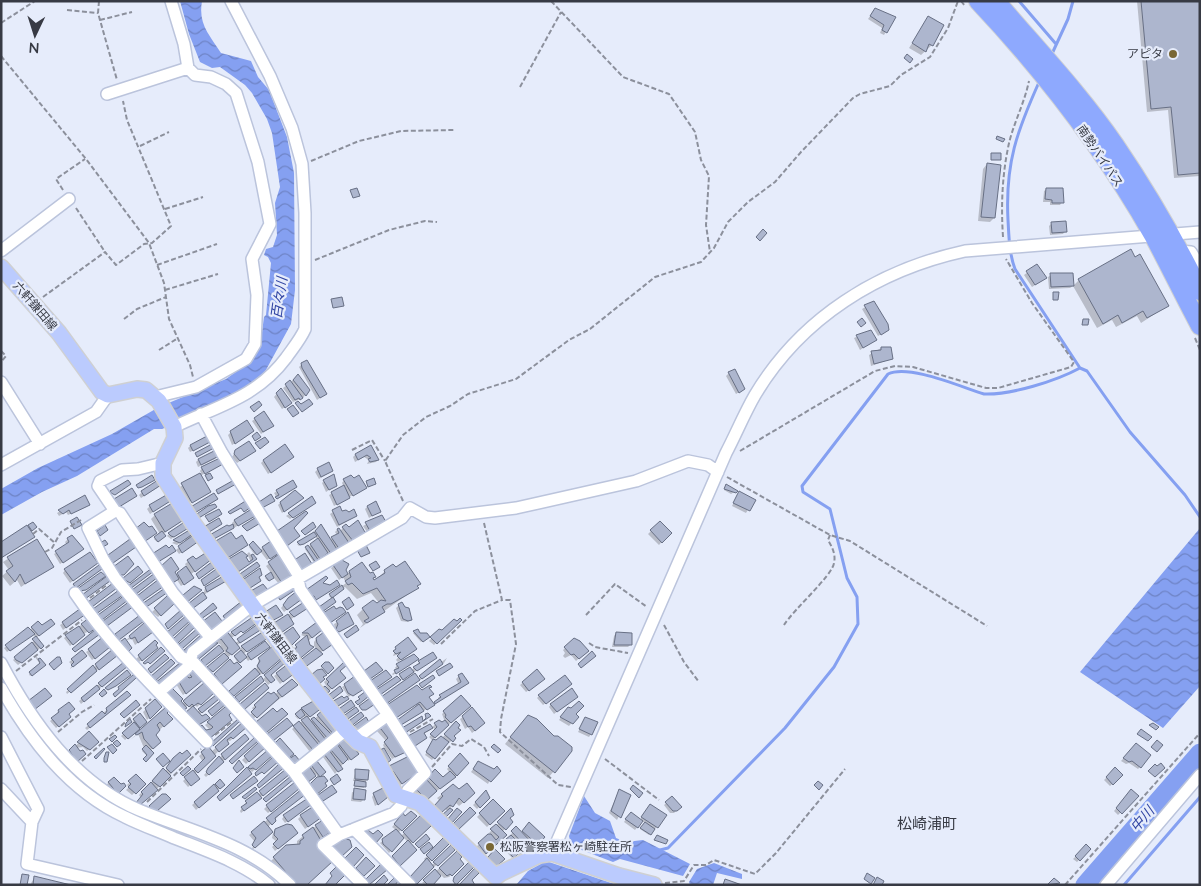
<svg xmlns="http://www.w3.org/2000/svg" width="1201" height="886" font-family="Lato,'Noto Sans JP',sans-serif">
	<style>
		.water { fill: url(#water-waves) }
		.shadow { fill: #0003 }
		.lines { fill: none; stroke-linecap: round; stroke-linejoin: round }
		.stream { stroke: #85a0f1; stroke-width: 3 }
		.river { stroke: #85a0f1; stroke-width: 19 }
		.building { fill: #adb6ce; stroke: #687085 }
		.minor-casing { stroke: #bbc4dc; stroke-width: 14 }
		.major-casing { stroke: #cfd0d2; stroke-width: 18 }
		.highway-casing { stroke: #cfd0d2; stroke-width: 20 }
		.path { stroke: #8c909c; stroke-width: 2; stroke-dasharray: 5 2.5; stroke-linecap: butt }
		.minor { stroke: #fff; stroke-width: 11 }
		.major { stroke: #bbcbfe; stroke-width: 15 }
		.highway { stroke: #8ea9fe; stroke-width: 18 }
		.poi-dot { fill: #796735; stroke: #e6ecfb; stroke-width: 2 }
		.labels { text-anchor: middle; stroke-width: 4.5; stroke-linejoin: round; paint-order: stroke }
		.poi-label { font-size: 12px; fill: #373a44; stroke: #e6ecfb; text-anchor: end }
		.street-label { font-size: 12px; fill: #373a44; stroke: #e6ecfb }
		.water-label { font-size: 14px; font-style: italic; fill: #3145a3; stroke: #e6ecfb }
		.quarter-label { font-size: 15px; fill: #373a44; stroke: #e6ecfb }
	</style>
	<defs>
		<pattern id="water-waves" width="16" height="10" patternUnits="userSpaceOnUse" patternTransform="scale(1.25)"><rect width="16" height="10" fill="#85a0f1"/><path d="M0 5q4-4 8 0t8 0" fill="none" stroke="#6e83c5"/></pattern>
	</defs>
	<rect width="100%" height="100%" fill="#e6ecfb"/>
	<!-- water -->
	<path class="water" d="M180 1H202C198 24 209 34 221 53L251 61 258 77 269 90 287 137 294 173 295 290 291 324 261 379 210 407 162 429H154L77 476 42 492 1 515V489L38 468 112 434 159 407 226 379 248 363 257 352 261 340 264 317 266 315 271 263 268 257 264 255 266 249 273 247 277 235 275 203 280 187 272 133 267 119 252 93 245 85 220 67 212 68 200 62 189 34Z
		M1200 528V686L1163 728 1080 672Z
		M584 796 595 813 610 821 616 838 626 842 643 840 690 864 683 876 620 859 613 862 571 846 569 836Z
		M546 861 617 885H516L528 871Z
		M714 863 742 874V879L717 873 713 885H690L689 882 697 869Z"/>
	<!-- shadow -->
	<path class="shadow" d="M1137 1H1200V176L1174 178 1168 110 1147 112Z
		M873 12 894 18 884 35 880 33 882 28 868 19Z
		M928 18 932 45 921 55 909 48Z
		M987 164 994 218 990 222 978 221 983 169Z
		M1047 189 1062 202 1060 205H1050V202H1043L1044 191Z
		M1051 224 1065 231 1063 234 1050 235 1049 226Z
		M1037 265 1043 280 1032 287 1024 275Z
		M1051 275 1073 286 1070 288 1049 289 1048 277Z
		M1079 280 1167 306 1141 323 1137 316 1116 327 1112 320 1097 328 1073 286Z
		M874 302 885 332 878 336 862 309Z
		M870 331 875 340 860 350 854 338Z
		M881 348 891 359 871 366 869 355Z
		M302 364 326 394 317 400 299 367Z
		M729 373 744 389 736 394 726 376Z
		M298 376 309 390 303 398 293 402 283 388Z
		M279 391 288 405 282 409 274 397Z
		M264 413 270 428 261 434 252 421Z
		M231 432 250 434 232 445 228 435Z
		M207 438 209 442 206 444 190 452 188 448 190 446Z
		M370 447 378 460 376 462 367 464 369 460 364 457 355 462 353 457 355 455Z
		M236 451 252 453 237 463 232 457Z
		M215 452 217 456 215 459 198 467 196 462 198 460Z
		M293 457 268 474 261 463 263 461Z
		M222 464 200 476 206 493 186 504 177 489 201 473 200 471 202 468Z
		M318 469 332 471 319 479 315 472Z
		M344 480 365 488 334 506 329 495 344 487 342 483Z
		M324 481 335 486 326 492 322 483Z
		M157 482 160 485 157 488 141 498 139 495 142 492Z
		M726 486 736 491 731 494 724 490Z
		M293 489 261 508 277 498 274 493 277 491Z
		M737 496 754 500 746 513 732 506Z
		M84 497 88 505 86 507 68 515 66 512 59 516 57 513Z
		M171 500 150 514 147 509 150 506Z
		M300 500 282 513 278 505 280 503Z
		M312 505 290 519 286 516 289 514Z
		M367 507 379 512 369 518 365 509Z
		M339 508 341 513 356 516 337 527 330 514Z
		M252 510 253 517 209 542 233 525 232 523 234 521Z
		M155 515 183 519 163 534 165 536 157 542 154 539 160 534 151 519Z
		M381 516 384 522 367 532 363 526Z
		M660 522 670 533 659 545 648 534Z
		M33 523 35 527 30 532 33 537 1 558V544Z
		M321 526 330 540 337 535 335 532 337 530 340 531 343 528 364 534 329 556 326 553 314 563 305 549 318 540 315 536 299 546 297 544Z
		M186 529 171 539 167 536 169 534Z
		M191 530 198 541 179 554 176 550 186 541 185 539 177 545 172 543Z
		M68 539 80 551 60 564 54 554 67 545 65 542Z
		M37 540 52 566 21 587 17 580 10 586 2 576 9 570 3 562Z
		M253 543 260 550 270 543 275 555 267 560 260 551 255 555 249 547Z
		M249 552 255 560 232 575 245 557 248 563 251 562 247 554Z
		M279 556 292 575 279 584 273 577 268 581 265 578 271 573 266 566Z
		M192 558 196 561H208L190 575 193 578 181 586 177 580 169 586 174 572 176 576 187 567 185 564Z
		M94 566 70 583 63 573 65 570Z
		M334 566 344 570 347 574 349 572 375 577 372 579 374 582 385 571 417 588 360 628 363 624 357 615 363 609 379 603 371 593 357 599 345 587 331 597 335 602 329 596 346 583 343 577 339 580 331 568Z
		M224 577 226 580 224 582 188 605 204 592 205 588Z
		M167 598 172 604 158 617 152 612Z
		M301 599 284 612 281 608 286 602Z
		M304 603V610L290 620 287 616Z
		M399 605 410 619 408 622 401 621 396 608Z
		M349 616 353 623 336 634 334 624Z
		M81 617 63 630 60 625 63 623Z
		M89 619 92 630 85 633 70 646 64 638Z
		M454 620 459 621 434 645 429 641 439 630 443 632Z
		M254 624 231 638 235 643 258 631 236 646 239 649 238 648 210 674 206 671 225 654 224 649 202 667 199 663 221 645 213 640Z
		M316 624 318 632 292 656 293 649 306 637 301 635Z
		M144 625 149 635 135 645 132 639 126 640Z
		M51 626 36 638 43 646 18 665 13 660 33 642 36 638 33 634 7 652 4 648 32 628Z
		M417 631 420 634 428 637 421 642 413 633Z
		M263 632 264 640 243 654 245 657 265 649 248 661 245 657 238 663 234 657 241 651 239 649Z
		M616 633 631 644 628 647H612L614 636Z
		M316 639 332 644 320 653 314 646V642Z
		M574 640 587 651 576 661 571 655 565 658 563 656 565 653 563 650Z
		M155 642 154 650 139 662 136 659Z
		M396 648 413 651 398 662 396 660 402 653 393 656Z
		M89 650H106L92 660 86 652Z
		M113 651V657L67 694 66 692Z
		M82 652 83 659 70 669 72 665 69 662Z
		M36 656 44 665 30 676 29 674 40 664 35 657Z
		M436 658 402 680 399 676 411 671 419 662Z
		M447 658 444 663 419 681 420 677Z
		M259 659 279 660 260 675 258 673 230 698 228 694 256 670Z
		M284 660 270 675 274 680 268 685 263 679Z
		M230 661 240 667 219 685 212 677Z
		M415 661 393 675 392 674 397 670 395 668 397 665Z
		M344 663 338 671 342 680 329 691 324 682Z
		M288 665 291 675 280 684 274 676Z
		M124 668 81 704 79 701 99 684Z
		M190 671 199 683 183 695 176 684Z
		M537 671 541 682 526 692 520 685Z
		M459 676 465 685 398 727 417 707 416 705 421 692 428 689 432 694 428 698 433 705 439 700 438 698 440 696 459 685 456 679Z
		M173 684 170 688 181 699 179 701 182 704 205 684 213 692 197 707 195 705 192 707 197 712 216 697 218 699 199 715 202 718 206 715 208 718 206 720 194 727 183 717 192 709 188 705 179 713 162 694Z
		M345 685 360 691 344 699 348 696 342 687Z
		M568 687 543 705 537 698 539 696Z
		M294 688 253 719 250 715 254 711 252 708 268 694 274 695 278 692Z
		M127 693 102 718 87 730 85 728Z
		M461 696 469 706 432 740 429 737 436 730 432 727 429 731 423 734 424 738 411 746 407 739 431 728 439 721 442 724 445 722 442 714Z
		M574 699 554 714 549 707 551 704Z
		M155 701 160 707 147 720 143 712Z
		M307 704 319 709 307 719 310 722 318 716 340 729 310 752 292 729 306 718 303 715 298 719 295 716Z
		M225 708 206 741V731L210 730 205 725Z
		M166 709 167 723 154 735 160 741 150 751 153 753 145 762 147 756 142 751 144 748 138 734 130 740Z
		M58 710 69 717 56 728 50 721 57 715Z
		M565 712 577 717 569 726 559 720Z
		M140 715 146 721 125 740 121 736 135 723 133 721Z
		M463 717 481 726 472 733 468 727 465 729 460 719Z
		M586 718 591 734 589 737 578 732Z
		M238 721 209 749 211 752 244 723 247 726 230 741 226 740 227 743 194 775 195 781 188 787 183 781 203 762 199 756Z
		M385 723 402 754 392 759 385 749 379 752 385 749 383 745 386 741 376 730Z
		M456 723 452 736 454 738 449 743 448 742 432 760 425 755 433 741 432 740 436 742 442 738Z
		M522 723 554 738 571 751 548 778 505 744Z
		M89 733 97 742 87 751 83 747 76 748 74 763 67 754Z
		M244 736 247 739 206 777 204 775 219 758Z
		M345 739 355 756 348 761 347 759 335 774 323 757Z
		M260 743 264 747 246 764 242 760Z
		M1136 745 1140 767 1138 769 1129 763 1126 764 1121 761Z
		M269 751 271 755 252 772 248 768Z
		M180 754 189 755 154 792 141 798 139 795 151 784 153 779 163 769 165 771Z
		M460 755 457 775 423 802 415 792 435 771 443 779 450 773 447 769Z
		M316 762 324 772 318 777 316 774 312 778 309 768Z
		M476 765 494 771 488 784 471 772Z
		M388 768 415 775 399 786Z
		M1115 769 1122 775 1110 786 1104 780Z
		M356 770 367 779 364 788 355 787 356 781H353Z
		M136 776 144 784 132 795 126 790 129 787 127 785Z
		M286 777 241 813 240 811 246 802Z
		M114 778 121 786 115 795 106 785Z
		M220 781 223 785 196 810 192 805Z
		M453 786 470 797 459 806 455 802 448 811 445 809 436 816 431 811 439 800 437 798Z
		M296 791 268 813 264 809 267 806Z
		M302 791 268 827 272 832 252 850 254 841 249 835Z
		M619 791 629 796 617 820 609 813Z
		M352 792 355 793 364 799 361 802 351 801Z
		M486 792 489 797 477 809 473 805Z
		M1129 793 1137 796 1118 815 1114 811Z
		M374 794 384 800 375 806 372 797Z
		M672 798 680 807 674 813H670L664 805Z
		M493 801 503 811 487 827 477 817Z
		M308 806 285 823 282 819 284 816Z
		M648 808 657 827 649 835 640 829 645 823 642 821 635 830 624 822 628 816 640 820Z
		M511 810 509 818 512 822 502 832 505 835 483 856 476 847 488 836 492 835 489 833Z
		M403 815 405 818 415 816 398 833 401 836 421 817 429 826 410 844 416 850 397 868 390 859 408 842 403 837 389 853 380 843 396 830 392 827Z
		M301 816 318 820 305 829 298 819Z
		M529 824 543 837 534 847 531 844 519 856 516 854 512 858 502 847 507 845 505 842 516 828 521 833Z
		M281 826 294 835 275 851 272 847 277 842 272 838 273 833Z
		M316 826 327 835 319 839 306 885H287L268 864 286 846H297V841Z
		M444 839 448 843 429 862 431 866 451 847 453 850 414 885 408 881 426 861 424 859Z
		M1086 846 1090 849 1077 862 1073 859Z
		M495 851 503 859 493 868 486 860Z
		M457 853 463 864 449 877 444 878 441 875 431 885 422 883Z
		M366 859 373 866 361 878 354 871Z
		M34 878 66 885H30Z"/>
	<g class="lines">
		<!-- stream -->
		<path class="stream" d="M1019 1 1056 44
			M1051 56 1068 19 1073 1
			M1040 80C1017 131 1005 163 1008 220 1009 237 1009 253 1015 269L1080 368 1087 371 1130 432 1185 495 1200 517
			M660 850 668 848 785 728 834 667 858 624 857 597 847 578 830 509 803 492 802 486 888 374C909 364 961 387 984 394 1011 395 1056 381 1080 368
			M1124 885 1200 797"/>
		<!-- river -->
		<path class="river" d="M1085 885 1200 753"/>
	</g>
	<!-- building -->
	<path class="building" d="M1141 1H1200V173L1178 175 1171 107 1151 109Z
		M875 8 896 17 887 33 882 30 884 25 870 16Z
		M928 16 944 25 933 46 929 44 926 52 912 43Z
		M907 54 913 59 910 63 904 58Z
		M997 136 1005 139 1003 142 996 139Z
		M991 153H1001V160H991Z
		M987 163 1001 165 995 218 981 217Z
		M357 188 360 196 353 198 350 190Z
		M1046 188H1063L1064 203H1052V200L1045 199Z
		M1066 221 1067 232 1052 233 1051 222Z
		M763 229 767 233 760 241 756 237Z
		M1131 249 1135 257 1140 254 1169 306 1147 318 1143 311 1122 323 1118 315 1103 324 1078 279Z
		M1037 264 1047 278 1035 285 1026 271Z
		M1050 273H1073L1074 286 1051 287Z
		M1053 292H1059L1058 300H1053Z
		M342 297 344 306 333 308 331 299Z
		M874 301 888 324 889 330 881 335 864 305Z
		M862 318 866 323 861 327 857 322Z
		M1083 319H1089L1088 325H1082Z
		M871 330 877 340 863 348 856 335Z
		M881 347H891L893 359 874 364 871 351 881 350Z
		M307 360 327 394 320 398 302 368 301 363Z
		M735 369 745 389 739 393 728 372Z
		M298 374 310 390 306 396 293 380Z
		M290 380 303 398 300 400 299 398 295 400 285 384Z
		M281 388 292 403 285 408 276 393Z
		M309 399 313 404 302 412 295 403 298 401 301 404Z
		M259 401 262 405 254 412 250 407Z
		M293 405 299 413 293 417 287 409Z
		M264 411 274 426 263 432 254 418Z
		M247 420 254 431 235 444 230 431Z
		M257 432 261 437 255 441 252 436Z
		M207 436 210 442 193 451 190 445Z
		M265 437 269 442 260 449 255 443Z
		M249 441 256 451 240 461 234 454 235 450Z
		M212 444 214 448 197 457 195 453Z
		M285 444 294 457 271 473 263 460Z
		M371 445 379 460 370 462 368 459 371 458 367 455 358 460 355 454Z
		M216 450 219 456 201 465 198 459Z
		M220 458 223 464 205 474 201 467Z
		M329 462 333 471 321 477 317 468Z
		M200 473 211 492 192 503 181 483Z
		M210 473 213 478 208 481 205 475Z
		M334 474 337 486 329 490 323 480Z
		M152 475 155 480 142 487 138 488 136 485Z
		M351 475 354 478 359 475 367 488 353 496 343 479Z
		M374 478 376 484 368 487 366 481Z
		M128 480 131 484 115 495 111 493 110 491Z
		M158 480 161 485 144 496 141 491Z
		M234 480 236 484 218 494 216 490Z
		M293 480 297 487 277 499 275 497 279 495 276 490Z
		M726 484 738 491 736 493 724 489Z
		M344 485 350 498 337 505 331 492Z
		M132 488 137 496 119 507 114 499Z
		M295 490 304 498 284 512 280 502Z
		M739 491 756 500 750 511 733 503Z
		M214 493 218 499 193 514 189 508Z
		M168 494 172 500 153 512 149 505Z
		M271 494 275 501 262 508 259 502Z
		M85 495 90 505 71 514 69 510 63 514 58 510Z
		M312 496 316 503 293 518 288 513Z
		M247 500 251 507 244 512 241 508 230 514 228 512Z
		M376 501 381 512 372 516 367 506Z
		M174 502 185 519 165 532 154 514Z
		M215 504 217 507 197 519 194 516 208 506Z
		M340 506 342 511 346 510 349 512 354 509 357 516 339 525 332 510Z
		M253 508 257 515 238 526 234 520Z
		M219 509 222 514 209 522 205 516Z
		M306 511 308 513 294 528 300 536 287 546 277 531Z
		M382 515 386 522 370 531 365 522Z
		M258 516 262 522 247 531 242 526Z
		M77 517 82 525 74 529 70 521Z
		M219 518 222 524 206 534 202 528Z
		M358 520 366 534 353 541 342 527 346 524 349 527Z
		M186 521 190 527 174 537 171 536 168 533Z
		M660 521 672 533 662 543 650 530Z
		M33 522 37 527 32 531 28 525Z
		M144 522 149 527 152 526 157 533 144 542 135 529Z
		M313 522 316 527 305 535 301 531Z
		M233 524 234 528 212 540 208 536 227 525 229 526Z
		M321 524 338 551 332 555 315 531Z
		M27 525 35 537 1 558V542Z
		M105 525 108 530 100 536 97 531Z
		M339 528 349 543 340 550 331 537 339 533 337 529Z
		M191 529 194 533 180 543 173 540Z
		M162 531 166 536 158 542 154 537Z
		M231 532 236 539 242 535 248 545 226 559 214 542Z
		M314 532 317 536 304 544 300 545 297 542Z
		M195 534 199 541 182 553 178 546Z
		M72 535 84 549 63 563 55 551 69 542 67 538Z
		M318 538 328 553 320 559 310 544Z
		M37 539 54 567 25 584 20 574 15 582 6 571 13 566 7 557Z
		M130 539 136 547 113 563 108 555Z
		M105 540 108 544 103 547 100 543Z
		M253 541 262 551 257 555 249 545Z
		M271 541 279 553 270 559 262 547Z
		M166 545 169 548 172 545 176 551 158 562 152 554Z
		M308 545 319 561 316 563 305 547Z
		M366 545 370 553 361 557 357 550Z
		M242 551 248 556 246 557 249 562 253 559 251 555 253 554 257 559 235 574 227 560Z
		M90 552 98 563 73 581 64 569Z
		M207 552 212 559 195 572 187 560 193 556 196 559Z
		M305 553 312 564 300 571 293 561Z
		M279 554 293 575 282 583 268 562Z
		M128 556 134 564 124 575H119L113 567Z
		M171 557 179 569 175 572 179 579 171 584 160 567Z
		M342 560 349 564 346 570 348 574 342 578 333 565Z
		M213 561 217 566 199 579 196 574Z
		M376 561 380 567 373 571 369 565Z
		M405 561 421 584 417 586 419 588 391 604H387L382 607 385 612 367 623 364 621 369 618 362 608 373 600 377 603 381 600 386 601 377 588 363 594 352 583 348 585 345 581 351 577 349 571 362 562 370 573 373 572 376 577 373 578 374 580 385 573 384 570 393 564 396 567Z
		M257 562 260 566 240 580 237 576Z
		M99 565 102 569 76 588 73 584Z
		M138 566 143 572 130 583 125 580 123 578Z
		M186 566 194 578 184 585 177 573Z
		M219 567 222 574 204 586 201 580Z
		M152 568 154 571 130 589 128 586Z
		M260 568 262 575 259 577 261 581 247 590 241 581Z
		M101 572 106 576 86 590 79 591 77 589Z
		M271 572 274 578 269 581 265 576Z
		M155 573 158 577 135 595 132 590Z
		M225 575 228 580 207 592 205 587Z
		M107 576 110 581 85 599 82 595Z
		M326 576 328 578 323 583 330 585 337 580 340 585 316 600 314 596 311 597 306 590Z
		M159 579 164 586 141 602 137 596Z
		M113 583 117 588 92 607 88 602Z
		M263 584 268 590 253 599 249 592Z
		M292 585 295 590 280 600 277 595Z
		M342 585 344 589 332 598 329 594Z
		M194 586 202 590 186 603 183 595Z
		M165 588 168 592 145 608 142 604Z
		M119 590 123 595 96 614 93 609Z
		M297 591 302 599 287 610 283 605 288 598Z
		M203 592 207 598 192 609 188 604Z
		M125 595 128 600 102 620 98 615Z
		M167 596 174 604 161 616 154 608Z
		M333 597 336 602 322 612 319 607Z
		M349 597 354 605 347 610 342 602Z
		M130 601 134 606 107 626 103 621Z
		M242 601 246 607 226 620 223 616Z
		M304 602 308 608 294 617 289 612Z
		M402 602 405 607 409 608 412 620 408 621 403 619 398 604Z
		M213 603 217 608 201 619 198 616Z
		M276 605 283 615 268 623 262 614Z
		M334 606 336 609 340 607 343 608 346 612 330 623 323 613Z
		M81 608 86 614 66 628 62 622Z
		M181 610 185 614 168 629 165 624Z
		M215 612 222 621 210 631 202 622Z
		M348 612 354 624 339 632 336 629 338 624 336 621Z
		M288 614 294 624 278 635 274 623Z
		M140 615 144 621 119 640 115 634Z
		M187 615 191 620 171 638 166 633Z
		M254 616 258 622 243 633 241 631 235 636 231 632Z
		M89 618 96 628 89 633 81 624Z
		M460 618 462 620 437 644 430 637 439 629 442 630 454 619 457 621Z
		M51 619 55 624 39 636 31 627 38 621 42 625Z
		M192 621 196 626 177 644 173 639Z
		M317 622 322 630 312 638 308 633H302Z
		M144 623 153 632 138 643 135 637 131 639 129 636Z
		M259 623 262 629 240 643 237 639Z
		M356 625 359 630 347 638 344 634Z
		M79 626 85 635 73 645 65 635Z
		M28 627 35 634 10 651 5 645Z
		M293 627 300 637 289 648 279 637Z
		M198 628 201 632 182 649 179 644Z
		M96 629 100 634 75 652 72 649Z
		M225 629 240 648 232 655 226 651 228 648 221 639 218 640 215 637Z
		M418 629 420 633H427L430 637 423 642 413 631Z
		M264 631 268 638 247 652 241 646Z
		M324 632 333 644 323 651 317 643 316 638Z
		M616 632 632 633V645H614Z
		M203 633 206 637 187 653 184 650Z
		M307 635 310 645 314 647 297 661 293 652 297 647 295 645Z
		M36 636 44 646 41 649 32 639Z
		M104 636 110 647 95 659 88 649Z
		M408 637 417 649 401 660 397 656 401 652 396 654 393 651 396 649 395 647Z
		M125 638 132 648 128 652 120 642Z
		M574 638 580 641 589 651 579 659 574 654 571 655 564 647Z
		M155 640 158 643 156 645 158 648 142 661 138 655Z
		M265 641 270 647 251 660 247 654Z
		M32 642 38 650 22 663 16 660 14 657Z
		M209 642 218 643 199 659 195 654Z
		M219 645 224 651 205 666 201 660Z
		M274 645 283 657 263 674 257 666 260 661 258 658Z
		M161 647 165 651 150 664 148 662 145 664 143 663Z
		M316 648 323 654 304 668 298 662Z
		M113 649 118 655 99 670 95 664Z
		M82 650 87 656 73 667 71 665 74 662 71 659Z
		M241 650 247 657 240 663 234 656Z
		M592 651 596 656 581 668 578 664Z
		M433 652 437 658 417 671 413 667 420 663 418 661Z
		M224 653 229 658 213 672 207 667Z
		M165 654 169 658 151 673 148 669Z
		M414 654 419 659 396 674 394 670 399 668 396 664Z
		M57 657H60L62 663 54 670 49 664Z
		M40 658 46 665 32 676 29 672 40 663 38 659Z
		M284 658 286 662 271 675 275 680 271 683 264 675Z
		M171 659 175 663 154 682 150 677Z
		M230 659 234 664 237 662 242 667 222 684 214 674Z
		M440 659 443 664 422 679 419 676Z
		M124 662 128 666 102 687 98 683Z
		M181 662 184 666 159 687 155 683Z
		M325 662H329L334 668 328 674 321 666Z
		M344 662 347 665 340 671 346 678 332 689 327 684 329 682 326 679Z
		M376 662 383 670 370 679 364 671Z
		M450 663 453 667 439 676 436 671Z
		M288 664 295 673 283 682 276 673Z
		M93 665 97 671 71 693 67 689Z
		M410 667 414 672 403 680 399 674Z
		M255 668 260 674 234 696 229 691Z
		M322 669 327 675 323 677 325 679 318 685 310 676 317 670Z
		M537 669 545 679 529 691 522 682Z
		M127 670 131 675 116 686 108 690 105 688Z
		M190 670 197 673 203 680 186 694 179 682 185 674 189 678 192 677 187 671Z
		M386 670 392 677 375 689 370 681Z
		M415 673 420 680 386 704 381 697Z
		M462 673 469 683 435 704 434 702 441 697 439 695 461 682 458 675Z
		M133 675 136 678 115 697 113 694 119 689 118 687Z
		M433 675 435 678 422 688 419 684Z
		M565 675 572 684 546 704 538 695Z
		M261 676 264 681 239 702 235 697Z
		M355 676 364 689 353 696 348 693 344 684Z
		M397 676 401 680 380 695 376 690Z
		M292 679 298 685 282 697 277 691Z
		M205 682 215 692 201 705 198 703 194 706 192 704 189 707 183 701Z
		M265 683 269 688 245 709 240 704Z
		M97 685 100 689 84 702 81 698Z
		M417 685 422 690 430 685 432 687 429 688 434 694 429 697 435 705 427 710 420 702 396 718 387 705Z
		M325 686 330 691 325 695 320 690Z
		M340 686 343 691 329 702 326 697Z
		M45 688 52 696 34 710 28 701Z
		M172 688 183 699 181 701 187 708 182 711 164 691Z
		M572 688 578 697 557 712 550 704Z
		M104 689 107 693 102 697 99 694Z
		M127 691 131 695 90 728 87 724 102 711 105 714 107 711 106 708Z
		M366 691 369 696 358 705 355 702 360 699 358 697Z
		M268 692 271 694 274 692 279 698 257 718 251 712 256 707 254 705Z
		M216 695 219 699 202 713 198 709Z
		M461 695 471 706 451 723 445 717 446 715 443 711Z
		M342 696 344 698 347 696 349 699 335 708 330 703Z
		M370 698 375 704 366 710H362L359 706Z
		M155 699 162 707 150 719 145 708Z
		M223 699 227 703 212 716 208 711Z
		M317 699 323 707 310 717 301 708Z
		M136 700 140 705 124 718 120 714Z
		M351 700 355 706 340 716 336 711Z
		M579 701 584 706 576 714 579 717 573 724 560 717 568 707 571 708Z
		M69 702 75 709 69 714 71 717 59 727 51 718 59 712 58 710Z
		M419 704 424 711 401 725 396 721Z
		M193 706 202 716 206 714 210 718 197 726 185 713Z
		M166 707 169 711 167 713 173 719 164 727 160 722 157 725 160 730 156 735 161 742 153 749 144 739 142 732 137 735 135 734Z
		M225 707 231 713 229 715 232 720 209 739 198 728 202 725 206 730 211 729 213 727 207 722Z
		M356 707 359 711 345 721 342 717Z
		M472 707 485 723 475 731 471 726 468 727 462 716Z
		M273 708 277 712 282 708 288 714 266 733 256 722Z
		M301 709 305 715 300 719 295 714Z
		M324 709 342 729 335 736 317 715Z
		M361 712 364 716 349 728 346 723Z
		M140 713 147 722 140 728 133 719Z
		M428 713 431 716 405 733 402 728 422 716 423 721 426 718 425 714Z
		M528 715 537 719 554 736H558L572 747V751L555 773 510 737Z
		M307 716 326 740 321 744 301 720Z
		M314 717 332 735 328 739 311 719Z
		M366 717 369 722 354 733 351 728Z
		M585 717 598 722 592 735 579 729Z
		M287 718 293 725 273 741 267 734Z
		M130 719 132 722 125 727 126 723Z
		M238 719 240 721 213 746 211 743Z
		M439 720 442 722 445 720 449 725 435 738 430 734 437 727 434 723Z
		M244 721 248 726 233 739 231 737 227 740 229 744 219 752 215 747Z
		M299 721 319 745 313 750 293 726Z
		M386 721 406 752 395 757 384 742 388 738 381 729 377 727Z
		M456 721 460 725 458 728 461 730 454 736 456 738 453 742 444 734Z
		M134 722 140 729 128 739 122 733Z
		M1153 723 1159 727 1156 730 1149 725Z
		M430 724 433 728 424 733 427 738 415 746 408 736Z
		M1141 729 1152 737 1148 741 1137 734Z
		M89 731 99 742 90 750 77 742Z
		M245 734 249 739 225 760 221 754Z
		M115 735 117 737 112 742 109 739Z
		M441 736 449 742 435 759 426 752 433 739 436 740Z
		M346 737 359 754 351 760 338 743Z
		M254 738 258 741 232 764 229 761Z
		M280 738 294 754 289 758 275 743Z
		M117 740 121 744 117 747 113 743Z
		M1157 740 1163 745 1157 752 1151 747Z
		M260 741 266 747 249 762 244 756Z
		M1136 743 1151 755 1141 768 1132 761 1129 762 1123 758Z
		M75 744 80 751 83 750 86 754 77 762 69 750Z
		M112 744 117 750 113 754 107 747Z
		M337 744 348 759 343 764 331 750Z
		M494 744 501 750 498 753 491 747Z
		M146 745 154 753 146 762 143 759 147 755 142 749Z
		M208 746 216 756 198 773 194 769 205 758 201 752Z
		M104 748 105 749 96 759 94 757Z
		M384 748 391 760 385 765 378 751Z
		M269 749 273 755 256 770 253 768 250 769 248 767Z
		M187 750 191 755 171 773 166 768 173 758 180 752 182 754Z
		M329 750 343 769 338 772 324 754Z
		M106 752H109L107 762H104V758Z
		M163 753 170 761 163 767 156 759Z
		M460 753 469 763 457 776 448 766Z
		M295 755 300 761 294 765 289 759Z
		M219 756 224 762 209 775 206 772 208 768Z
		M274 756 279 761 264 774 262 772 256 776 255 773Z
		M409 756 419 772 402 784 393 771 389 772 387 767Z
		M239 760 244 767 237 773 233 768Z
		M316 760 326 772 320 777 311 765Z
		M478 761 494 769 497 766 501 771 491 782 473 769Z
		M281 762 285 767 259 788 257 785Z
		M1161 763 1165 768 1155 777 1148 771 1155 764 1157 766Z
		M188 766 191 769 183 776 180 773Z
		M309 766 316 776 307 783 299 774Z
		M247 767 252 774 220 801 217 797Z
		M1115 767 1123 775 1113 785 1106 777Z
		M163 768 171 776 160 787 152 781Z
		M286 769 290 774 263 796 259 791Z
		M355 769 369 770 368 780 355 779Z
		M435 769 443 777 450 771 456 777 440 789 428 777Z
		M193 770 200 779 191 786 184 777Z
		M136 774 146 784 136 794 128 787 131 784 128 781Z
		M337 774 341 780 334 785 330 779Z
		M254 776 258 781 233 799 230 795Z
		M291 776 294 779 266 802 263 799Z
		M324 776 328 781 325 783 327 786 316 795 309 785 317 777Z
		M114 777 121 784 124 783 126 786 118 794 108 782Z
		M220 779 225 785 220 789 215 784Z
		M355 780 366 782V787L354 786Z
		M427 780 437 791 427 800 416 789Z
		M818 781 823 785 819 790 814 785Z
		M151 782 158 790 140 805 135 804 143 794 141 792Z
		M295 782 300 788 271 812 266 805Z
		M467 783 475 793 464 803 459 798 453 807 450 805 441 813 434 806 443 796 441 794 453 784 459 789Z
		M214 784 219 791 199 808 194 802Z
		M332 785 337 792 323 801 318 795Z
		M633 785 643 793 639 798 630 789Z
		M255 787 257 789 245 799 242 797Z
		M354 788 366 790 365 800 353 799Z
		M383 788 388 797 378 805 373 793Z
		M302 789 306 794 275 818 276 821 272 825 266 818Z
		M619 789 631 795 621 818 611 811Z
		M1131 789 1139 796 1122 814 1116 808Z
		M486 790 490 798 480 808 475 802Z
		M257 792 262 798 244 811 241 807 247 803 245 801Z
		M162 794H166L171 799 157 811 153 810 149 806Z
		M672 796 682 807 677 811H673L665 802Z
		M308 798 312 804 288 822 283 815Z
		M493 799 505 811 490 825 479 813Z
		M650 804 667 815 658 828 641 817Z
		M314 806 322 817 308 827 300 815Z
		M470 807 476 813 458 830 452 825Z
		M450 808 453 810 445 818 442 815Z
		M457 808 462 812 451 824 447 820Z
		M511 808 514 815 510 818 513 822 506 830 497 822Z
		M411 811 417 816 402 831 394 824 403 813 405 816Z
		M631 812 643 821 638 828 625 819Z
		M421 815 431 826 413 843 403 832Z
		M323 820 331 832 323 837 315 825Z
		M264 821 273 832 255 848 252 845 256 838 251 832Z
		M529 822 545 837 538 845 522 831Z
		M645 822 655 829 651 835 640 828Z
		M287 824 292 825 298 833 278 849 273 844 278 839 274 835 275 829Z
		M496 824 507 835 486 854 478 843 488 834H491L496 840 499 837 490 829Z
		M516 826 533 844 528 849 511 831Z
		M313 827 333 861 307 885H297L273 857 286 845 300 844V841L304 838 302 835Z
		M396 829 404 838 392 852 383 844 382 839Z
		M368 830 373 834 378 830 383 835 375 844 363 832Z
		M426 834 430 839 419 848 415 844Z
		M511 835 526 850 522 854 506 839Z
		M657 835 668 840 666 844 654 840Z
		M444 837 450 843 432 861 426 855Z
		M346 839 350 840 352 847 341 857 331 846Z
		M408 840 417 850 400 866 392 856Z
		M429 842 433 847 424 854 420 849Z
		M504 843H508L518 854 514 858 502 846Z
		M1086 844 1091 849 1080 861 1075 856Z
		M451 845 455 850 438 866 433 862Z
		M356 847 364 855 353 867 345 858Z
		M495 849 505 859 497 866 488 857Z
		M457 851 462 857 460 859 464 864 452 876 450 874 447 876 439 868Z
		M366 857 375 866 364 876 356 868Z
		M427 858 434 867 417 884 410 877Z
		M469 862 474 867 456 885 453 881 454 877Z
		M382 863 388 869 369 885 365 880Z
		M338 865 346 874 335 885H325L332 876 330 873Z
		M475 868 479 873 472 880 475 885H459Z
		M435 869 441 876 433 885H428L423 880Z
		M867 873 875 878 871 884 864 879Z
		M22 874 29 875 27 885H20Z
		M384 875 388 880 383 885H374Z
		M34 876 71 885H33Z
		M396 876 399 880 395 885H387Z
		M877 877 884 881 882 885H873Z
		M1054 878 1060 883 1047 885Z
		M725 879 742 885H723Z"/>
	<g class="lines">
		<defs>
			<path id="minor" d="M107 94 188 68
				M1 251 69 199
				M1180 251 1191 252 1200 267
				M1 382 40 444
				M155 397 196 387 246 359 255 344 257 295 252 259 270 224 258 162 236 93 226 84 211 77 195 75 188 68 184 44 171 1
				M174 427C217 406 256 398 286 358 293 348 300 340 305 329V213L302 164 292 128 270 76 231 1
				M163 463 138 469 122 470 100 481 98 486 115 511 88 528 103 559 115 578 181 657 194 663 294 772 339 835 394 813 401 806 408 790 425 773 388 715 300 589 297 573 222 453 201 414
				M1 465 96 412 108 395
				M115 511 120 513 173 593 210 637
				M75 593C112 648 161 694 207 742
				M1 663C32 722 75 783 139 810 192 832 248 843 290 885
				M1 688C31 741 69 791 125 817 141 825 158 831 174 838 207 851 241 862 269 885
				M159 692 187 668 193 652 251 606 402 518 410 508 426 517 435 518 516 508 636 481 688 461 708 465 718 472
				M1 737 38 809 32 822
				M355 739 388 715
				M294 772 346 730
				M1 789 32 822 27 864 118 885
				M354 829 410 885
				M339 835 323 845 363 885
				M552 853 726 453C736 434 744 414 755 395 801 318 878 270 965 251L1200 232
				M1106 885 1200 775"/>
			<path id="major" d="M1 267 59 333 102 392 108 395 137 389 146 390 159 401 174 427 175 438 163 463V476L193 523 301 673 346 730 358 742 370 747 396 795 420 803 496 877 501 873 539 855 552 853 619 876 654 885"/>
			<path id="highway" d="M978 1C1043 70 1106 152 1153 235 1169 265 1184 296 1200 326
				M996 1C1036 48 1080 94 1115 145 1147 192 1175 240 1200 291"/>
		</defs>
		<!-- minor casing -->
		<use href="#minor" class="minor-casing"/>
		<!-- major casing -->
		<use href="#major" class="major-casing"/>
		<!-- highway casing -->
		<use href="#highway" class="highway-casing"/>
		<!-- path -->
		<path class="path" d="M99 1 98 13 117 80
			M551 1 623 77 669 94 695 132 701 160 709 176 706 225 710 252
			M961 1 965 6
			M67 10 98 13
			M100 20 132 12
			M1 23 35 1
			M1 56 86 159 149 243 164 283 169 319 190 365 193 377
			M520 87 561 12
			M140 146 169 132
			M311 161 359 141 401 131 454 130
			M63 190 56 179 85 159
			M76 208 105 252
			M165 209 203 197
			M1003 237C1001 207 1002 177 1008 148 1012 126 1024 105 1029 81
			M315 260 389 230 425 221 437 222
			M157 265 217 244
			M165 290 218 274
			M43 297 105 252 116 265 144 244 152 243 171 226 127 120 123 101
			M124 319 137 309 166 297
			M1195 338 1200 350
			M159 350 178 338
			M1 351 6 356 1 362
			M352 450 372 440 385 461
			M740 451 875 371 895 366 913 367 986 388H998L1071 367 1074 362 1032 303 1006 259
			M727 477 830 535 850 541 987 626
			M403 501 385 461 403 435 426 417 450 406 468 394 516 379 569 340 590 329 655 277 701 262 714 248 728 222 748 202 775 182 801 152 853 98 860 94 890 86 901 75 930 57 948 28 958 1
			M484 523 502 600H510L516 644 501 719 500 732 558 785 571 787
			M33 534 39 529 55 543
			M45 552 52 548 61 532 81 520
			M90 598 108 584
			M586 615 615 584 647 607
			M664 625 684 662 699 682
			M784 625C794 609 832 576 834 563 836 554 832 547 828 540L830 535
			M589 643 595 647 628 653
			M441 644 475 611 502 600
			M16 671 82 620
			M58 732 82 712 94 705
			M410 732 433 719
			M215 735 233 721
			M605 759 659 800
			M82 761 151 699
			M432 767 452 744 462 746 471 739 484 747 489 756
			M147 802 201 749
			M665 883 684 881 694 865H706L714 860 755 874 776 853 845 769
			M1065 885 1200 733"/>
		<!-- minor -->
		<use href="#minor" class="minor"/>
		<!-- major -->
		<use href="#major" class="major"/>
		<!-- highway -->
		<use href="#highway" class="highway"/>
	</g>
	<!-- markers -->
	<g class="poi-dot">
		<circle cx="1173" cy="54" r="5"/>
		<circle cx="490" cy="847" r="5"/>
	</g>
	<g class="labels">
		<!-- poi labels -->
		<g class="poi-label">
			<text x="1163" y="58">アピタ</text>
			<text x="500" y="851" text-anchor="start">松阪警察署松ヶ崎駐在所</text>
		</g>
		<!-- street labels -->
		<g class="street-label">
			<text transform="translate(1100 156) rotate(56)" y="4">南勢バイパス</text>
			<text transform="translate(35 306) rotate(49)" y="4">六軒鎌田線</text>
			<text transform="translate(276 638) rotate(53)" y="4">六軒鎌田線</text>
		</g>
		<!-- water labels -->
		<g class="water-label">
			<text transform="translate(279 298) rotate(-82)" y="5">百々川</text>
			<text transform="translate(1142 819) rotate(-49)" y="5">中川</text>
		</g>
		<!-- quarter labels -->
		<g class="quarter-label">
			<text x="927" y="829">松崎浦町</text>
		</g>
	</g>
	<!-- border -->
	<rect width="1201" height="886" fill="none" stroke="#373a44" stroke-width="5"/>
	<!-- north arrow -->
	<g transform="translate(35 35) rotate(184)" stroke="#e6ecfb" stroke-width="4" paint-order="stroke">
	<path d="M0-4L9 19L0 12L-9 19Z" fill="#373a44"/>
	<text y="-8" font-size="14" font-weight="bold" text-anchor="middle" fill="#373a44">N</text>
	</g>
</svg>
